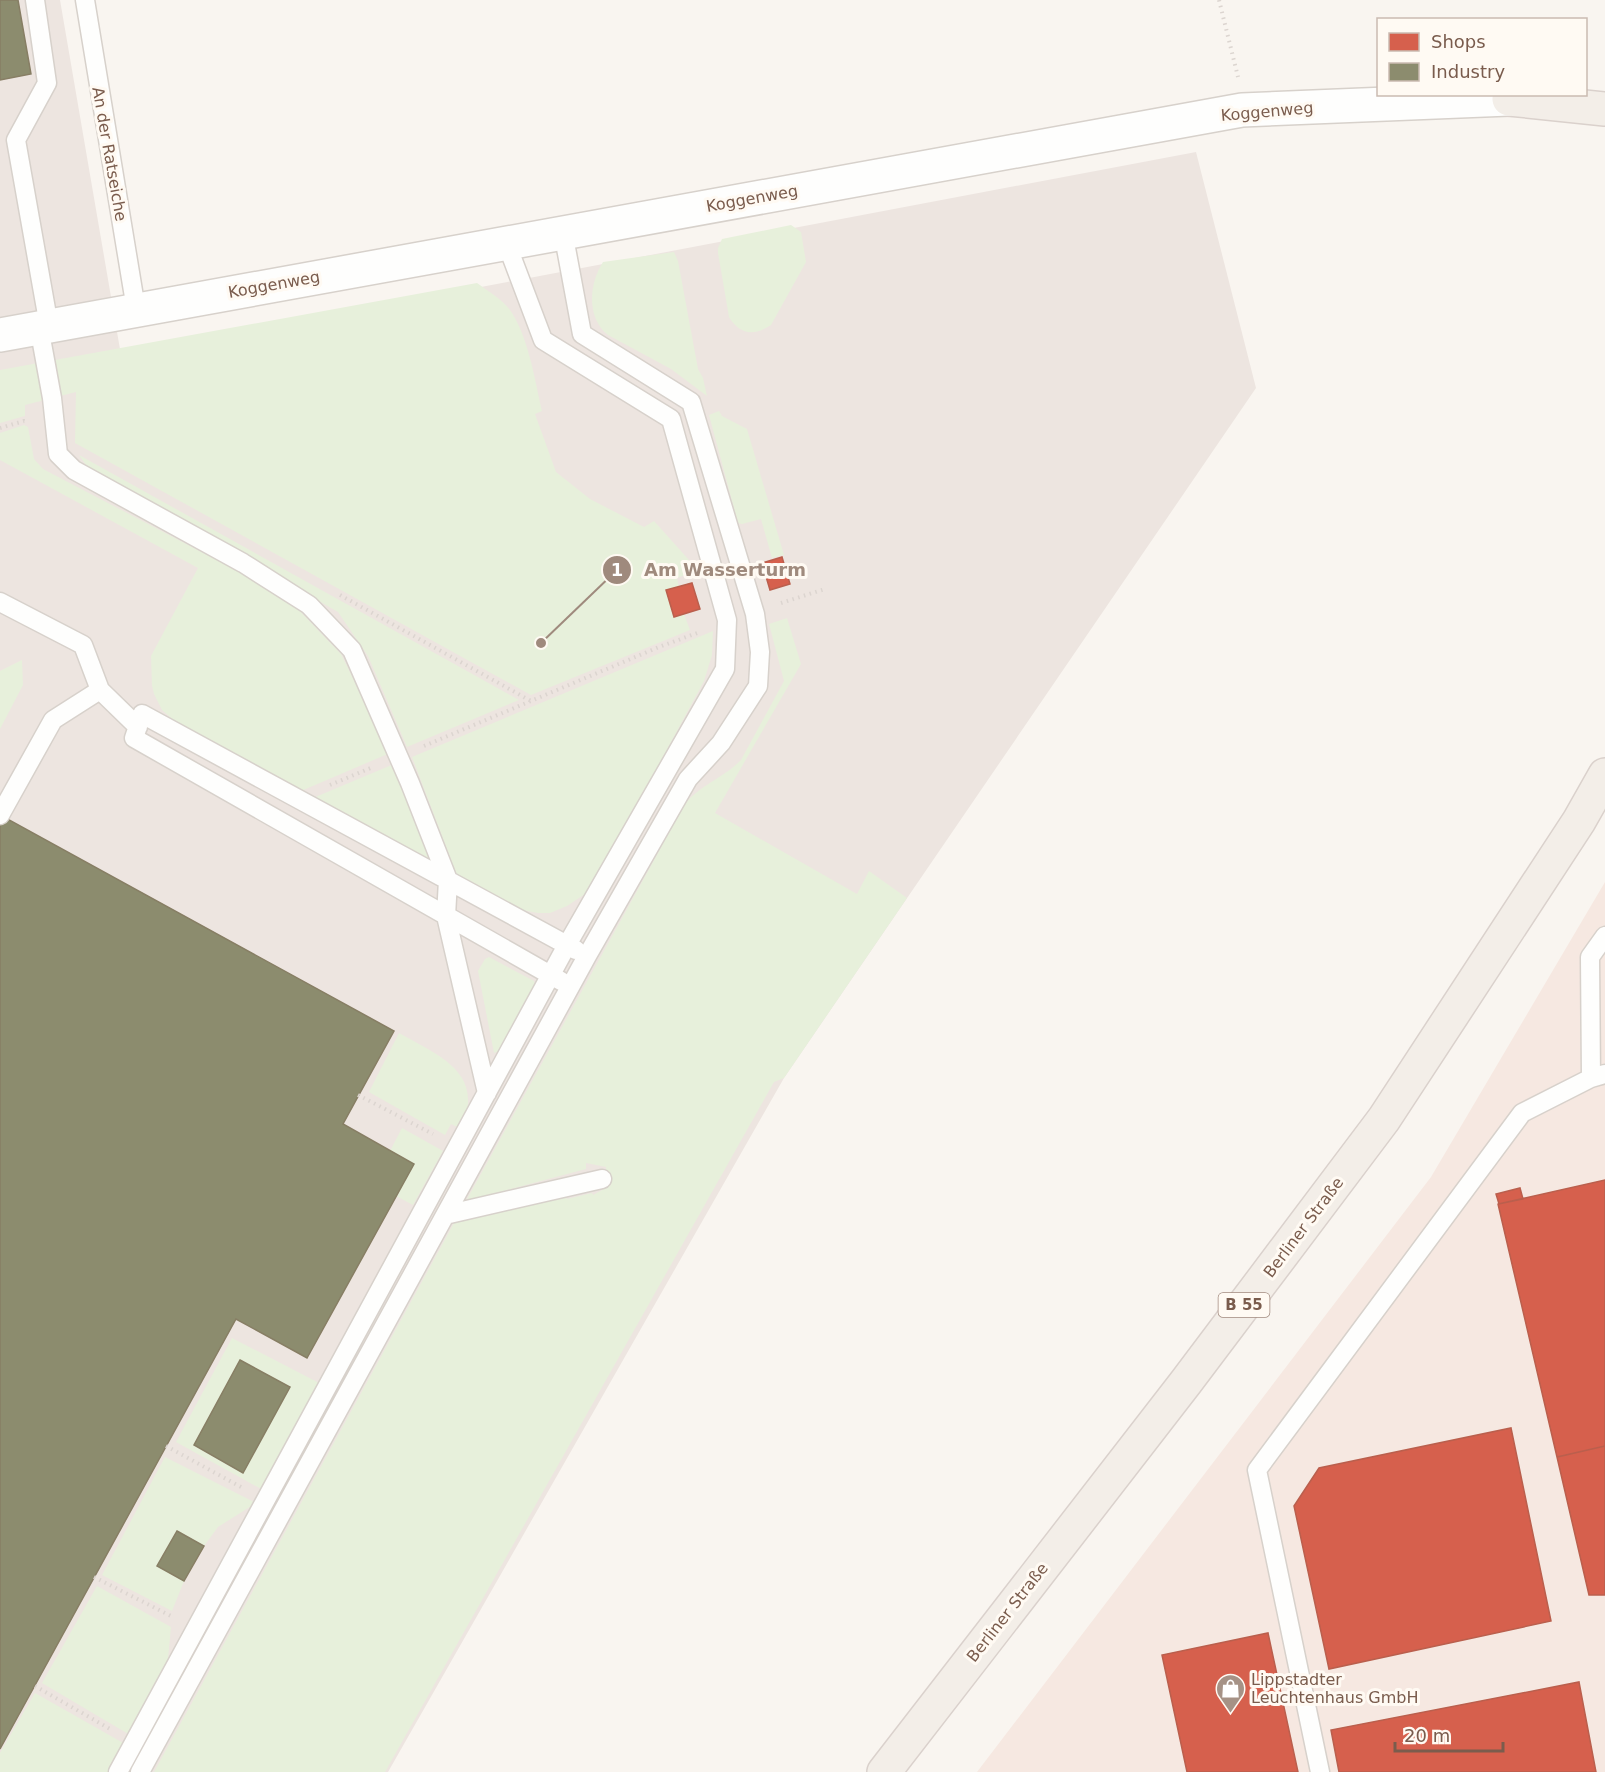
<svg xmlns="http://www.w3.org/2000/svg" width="1605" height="1772" font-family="'DejaVu Sans',sans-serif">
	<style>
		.commercial { fill: #f6e8e1 }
		.industrial { fill: #ede5e0 }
		.green { fill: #e7f0db }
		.shops { fill: #d6604d; stroke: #ba5f4d; stroke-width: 1.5 }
		.industry { fill: #8c8c6e; stroke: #877e64; stroke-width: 1.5 }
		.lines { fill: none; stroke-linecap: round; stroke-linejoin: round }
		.service-casing { stroke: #d7d1cb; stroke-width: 21 }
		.minor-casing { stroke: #d7d1cb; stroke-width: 36 }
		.primary-casing { stroke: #dad1cc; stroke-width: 36 }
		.path { stroke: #dcd5d0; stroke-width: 4; stroke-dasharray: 1.5 4.5; stroke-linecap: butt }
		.service { stroke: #fefefd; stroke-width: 18 }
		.minor { stroke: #fefefd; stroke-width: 33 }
		.primary { stroke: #f3eee8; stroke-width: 33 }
		.labels { text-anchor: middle; stroke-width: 6; stroke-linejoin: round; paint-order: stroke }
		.shield { fill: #fffaf3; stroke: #a28b7f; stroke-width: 1.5 }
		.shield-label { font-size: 15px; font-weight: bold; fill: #7a5c4d }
		.street-label { font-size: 16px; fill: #7a5c4d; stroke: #fffaf3 }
		.poi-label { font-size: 16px; fill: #7a5c4d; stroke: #fffaf3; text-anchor: start }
		.leader { fill: none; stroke: #9f8a7d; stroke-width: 2 }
		.callout-dot { fill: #9f8a7d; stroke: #fffaf3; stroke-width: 2 }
		.mark-label { font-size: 18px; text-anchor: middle; font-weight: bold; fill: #fff }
		.callout-label { font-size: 18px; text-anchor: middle; font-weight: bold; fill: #9f8a7d; stroke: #fffaf3; stroke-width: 6; stroke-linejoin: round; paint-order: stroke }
	</style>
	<rect width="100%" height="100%" fill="#f9f5f0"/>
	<!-- commercial -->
	<path class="commercial" d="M1605 882V1772H977L1431 1177Z"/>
	<!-- industrial -->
	<path class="industrial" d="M0 0H60L121 355 1196 152 1256 388 784 1078 388 1772H0Z"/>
	<!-- green -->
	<path class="green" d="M791 225 801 232 806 262 771 325C754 336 740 335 729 317L718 253V248L722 239Z
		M674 252 678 261 698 369 703 378 707 396 671 369 608 335C586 317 589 284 603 262Z
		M477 283C489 292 504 300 512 313 529 340 535 381 542 411L535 414 556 472 590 499 644 527 654 521 698 570 677 578 679 587 674 617 684 614 690 630 531 695 75 443 76 392 25 405V416L0 423V370Z
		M719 411 722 416 747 429 784 555 772 558 761 519 742 524 738 523 709 415Z
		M24 425 28 427 34 459 43 469 255 580 293 604 341 654 390 753 301 791 178 724 162 710 154 694 152 686 151 656 198 568 0 460V433Z
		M79 455 519 700 407 747 368 656 338 612 88 468Z
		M787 618 801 664 715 813 857 894 869 871 907 898 784 1078 774 1082 385 1772H154L454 1223 560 1196H565L567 1199 592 1193 593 1195 611 1185 606 1175V1167L586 1163V1169L466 1201 685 804C700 785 725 777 741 760L784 681 769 624Z
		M713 631 712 655 704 681 642 796 585 894 567 906 550 913H538L516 909 458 878 412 757Z
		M22 660 23 685 0 729V671Z
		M394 764 435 865 313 798Z
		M489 957 534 981 536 985 502 1050 494 1053 478 971 485 959Z
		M399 1033C440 1056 486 1073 461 1129L451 1124 445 1135 369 1092Z
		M402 1128 443 1151 413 1205 396 1196 390 1151Z
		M232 1338 321 1384 263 1490 176 1442Z
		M165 1457 256 1503 218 1527 204 1546 177 1531 157 1566 184 1581 172 1611 102 1575Z
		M97 1586 171 1627 167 1669 130 1735 42 1683Z
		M35 1693 125 1744 110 1772H0V1753Z"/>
	<!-- shops -->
	<path class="shops" d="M782 557 790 584 770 590 762 563Z
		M692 583 700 609 674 617 666 590Z
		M1605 1180V1446L1557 1457 1498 1204Z
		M1520 1188 1523 1199 1499 1204 1496 1194Z
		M1511 1428 1551 1621 1329 1669 1294 1506 1319 1468Z
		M1605 1446V1595H1589L1557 1457Z
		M1268 1633 1298 1772H1187L1162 1655Z
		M1579 1682 1596 1772H1339L1331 1730Z"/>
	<!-- industry -->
	<path class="industry" d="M0 0H18L31 74 0 80Z
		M0 815 394 1031 343 1124 414 1164 307 1358 236 1319 0 1749Z
		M240 1360 290 1387 243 1473 194 1445Z
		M177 1531 204 1546 184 1581 157 1566Z"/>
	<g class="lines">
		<defs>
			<path id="service" d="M35 0 47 83 16 140 49 326
				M85 0 136 309
				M39 327 52 398 58 454 74 470 243 563 309 605 352 650 410 783 448 880 446 916 487 1093
				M0 602 83 645 100 690 138 727
				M0 815 53 720 100 690
				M561 981 134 738 142 714 576 950
				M1591 1078 1590 957 1605 936
				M445 1215 602 1179
				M118 1772 567 945 725 669 727 620 671 419 543 340 506 242
				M140 1772 587 956 688 779 721 743 758 686 760 652 755 614 691 402 582 334 563 232
				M1320 1772 1257 1470 1522 1113 1591 1078 1605 1074"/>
			<path id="minor" d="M0 335 1242 110 1509 99"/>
			<path id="primary" d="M1509 99 1605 109
				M884 1772 1186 1382 1384 1119 1579 821 1605 775"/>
		</defs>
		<!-- service casing -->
		<use href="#service" class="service-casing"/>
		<!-- minor casing -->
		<use href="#minor" class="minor-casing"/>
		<!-- primary casing -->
		<use href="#primary" class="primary-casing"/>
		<!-- path -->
		<path class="path" d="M1219 0 1238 77
			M0 428 24 421 27 422
			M340 595 531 701
			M781 603 825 589
			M424 746 659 647 700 632
			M330 785 373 767
			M358 1095 433 1134
			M166 1446 241 1487
			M94 1577 171 1616
			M35 1686 110 1729"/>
		<!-- service -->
		<use href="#service" class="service"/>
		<!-- minor -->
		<use href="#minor" class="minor"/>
		<!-- primary -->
		<use href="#primary" class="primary"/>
	</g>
	<!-- icons -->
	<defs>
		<symbol id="shop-pin" viewBox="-11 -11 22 30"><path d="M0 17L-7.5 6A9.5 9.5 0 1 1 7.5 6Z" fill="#a69286" stroke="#fffaf3"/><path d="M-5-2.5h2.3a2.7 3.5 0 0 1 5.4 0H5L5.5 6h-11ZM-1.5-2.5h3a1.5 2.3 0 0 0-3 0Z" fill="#fff"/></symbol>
	</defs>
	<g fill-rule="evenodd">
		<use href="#shop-pin" x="1214" y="1672" width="33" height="45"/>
	</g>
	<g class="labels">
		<!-- shield labels -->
		<rect class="shield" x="1218.5" y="1293" width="51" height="24" rx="4.5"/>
		<g class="shield-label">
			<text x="1244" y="1310">B 55</text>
		</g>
		<!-- street labels -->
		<g class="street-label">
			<text transform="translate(1267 111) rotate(-5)" y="6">Koggenweg</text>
			<text transform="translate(110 154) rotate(80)" y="6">An der Ratseiche</text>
			<text transform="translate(752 198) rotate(-10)" y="6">Koggenweg</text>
			<text transform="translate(274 284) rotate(-10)" y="6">Koggenweg</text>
			<text transform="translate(1303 1227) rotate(-53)" y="6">Berliner Straße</text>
			<text transform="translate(1007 1612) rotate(-52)" y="6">Berliner Straße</text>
		</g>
		<!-- poi labels -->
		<g class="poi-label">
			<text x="1251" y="1685">Lippstadter<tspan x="1251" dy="18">Leuchtenhaus GmbH</tspan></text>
		</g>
	</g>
	<!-- callouts -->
	<path class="leader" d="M541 643L617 570"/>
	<g class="callout-dot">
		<circle cx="541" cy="643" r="6"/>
		<circle cx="617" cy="570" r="15"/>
	</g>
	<g class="mark-label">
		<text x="617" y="576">1</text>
	</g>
	<g class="callout-label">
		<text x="725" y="576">Am Wasserturm</text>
	</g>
	<!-- legend -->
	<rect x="1377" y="18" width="210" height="78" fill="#fffaf3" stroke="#cabbb1" stroke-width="1.5"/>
	<rect x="1389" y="33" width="30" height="18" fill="#d6604d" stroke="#cabbb1" stroke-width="1.5"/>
	<text x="1431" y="48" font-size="18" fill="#7a5c4d">Shops</text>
	<rect x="1389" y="63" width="30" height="18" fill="#8c8c6e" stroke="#cabbb1" stroke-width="1.5"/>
	<text x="1431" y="78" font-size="18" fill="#7a5c4d">Industry</text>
	<!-- scale -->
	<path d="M1395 1742v9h108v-9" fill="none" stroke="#7a5c4d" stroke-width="3"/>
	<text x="1404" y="1742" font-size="18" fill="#7a5c4d" stroke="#fffaf3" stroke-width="4.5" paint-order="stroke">20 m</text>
</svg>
